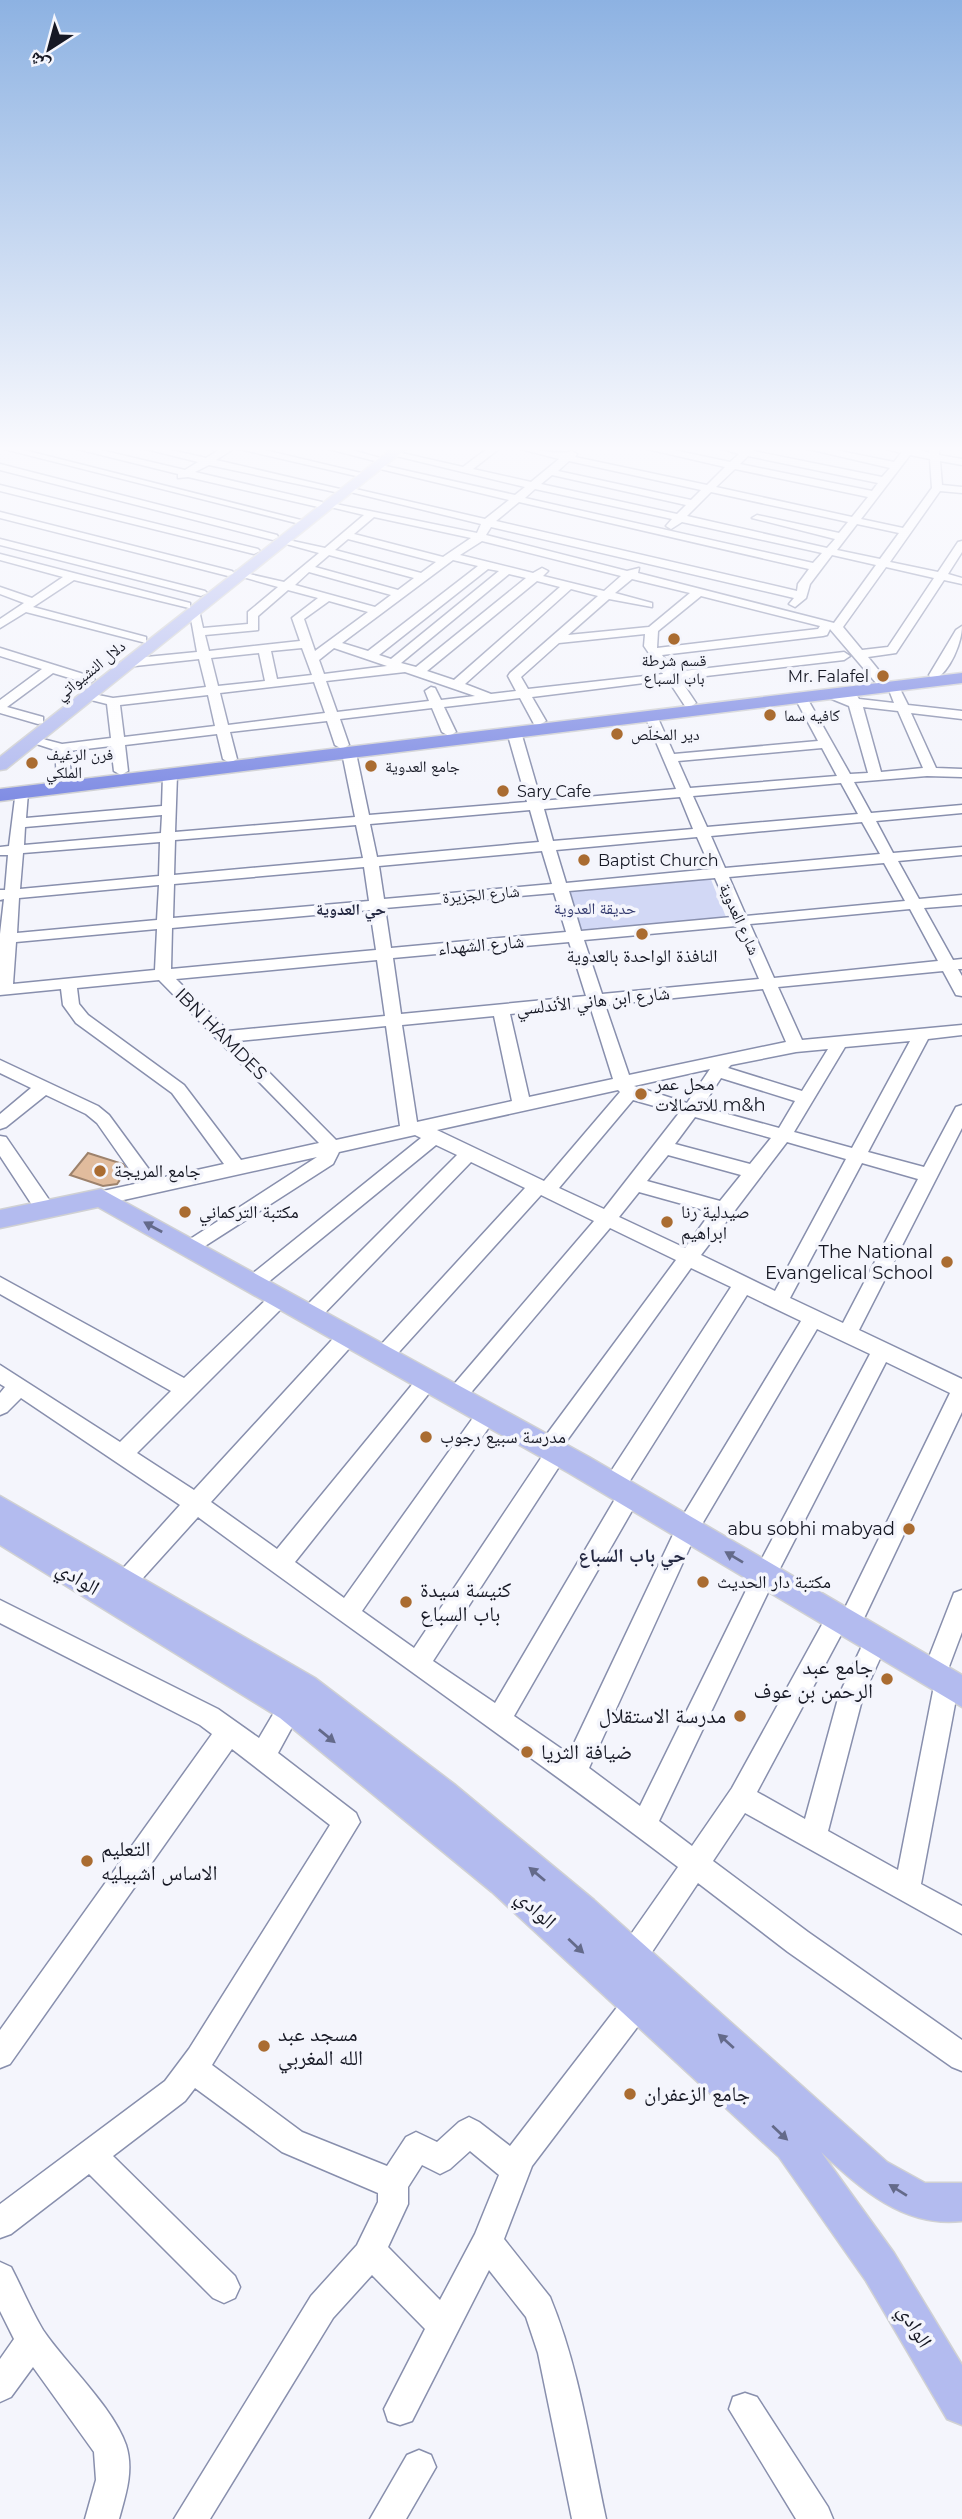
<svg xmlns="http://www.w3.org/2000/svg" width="962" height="2519" font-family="Montserrat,'Noto Naskh Arabic',sans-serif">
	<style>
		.green { fill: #d2d8f5 }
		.building { fill: #e1bc9d; stroke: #9d826c; stroke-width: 2 }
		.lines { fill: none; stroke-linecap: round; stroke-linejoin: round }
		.minor-casing { stroke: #888fad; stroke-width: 3 }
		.major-casing { stroke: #d0d1d3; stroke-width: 3 }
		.highway-casing { stroke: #d0d1d3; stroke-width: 3 }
		.minor { fill: #fff; fill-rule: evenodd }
		.major { fill: #b3bbef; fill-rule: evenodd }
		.highway { fill: #808de4; fill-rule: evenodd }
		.oneway { fill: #646a8a }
		.poi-dot { fill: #aa6c31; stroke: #f4f5fc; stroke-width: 2.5 }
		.labels { text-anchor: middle; stroke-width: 7; stroke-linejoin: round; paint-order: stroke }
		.far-poi-label { font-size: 16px; fill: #161824; stroke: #f4f5fc; text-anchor: start }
		.far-street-label { font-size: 16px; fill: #161824; stroke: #f4f5fc }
		.far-park-label { font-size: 16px; fill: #32396d; stroke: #f4f5fc }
		.far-neighbourhood-label { font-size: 16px; font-weight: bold; fill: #252942; stroke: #f4f5fc }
		.street-label { font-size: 18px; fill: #161824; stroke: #f4f5fc }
		.poi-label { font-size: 18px; fill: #161824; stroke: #f4f5fc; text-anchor: start }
		.neighbourhood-label { font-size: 19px; font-weight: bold; fill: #252942; stroke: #f4f5fc }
		.near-street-label { font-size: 21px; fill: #161824; stroke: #f4f5fc }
		.near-poi-label { font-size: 21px; fill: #161824; stroke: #f4f5fc; text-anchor: start }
	</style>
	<rect width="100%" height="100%" fill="#f4f5fc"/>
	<!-- green -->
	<path class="green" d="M710 877 726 917 579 931 563 889Z"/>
	<!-- building -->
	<path class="building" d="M88 1153 123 1164 127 1170 117 1184 103 1186 70 1175Z"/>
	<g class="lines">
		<defs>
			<path id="minor" d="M0 448H16L301 520 296 523Z
				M73 448H92L185 470 198 462 142 448H162L206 458 222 448H235L216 460 340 489 335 492 209 465 195 472 322 502 323 504 318 507 188 477 178 478V474Z
				M235 448H256L361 473 356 476Z
				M325 448H345L380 458 375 461Z
				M488 448H500L473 469 531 482 559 459 517 448C533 448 560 456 572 451L577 454 575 457 707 485 725 467 643 448H664L730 462 739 454 720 448H755L753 451 882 477 890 468 804 448H825L894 462 901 453 883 448H915L929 453V448H939V455L962 459V465L940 461 942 485 962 487V493L940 491 890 562 938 572 958 542 962 541V552L948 574 962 578V584L944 580 896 653 868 657 889 683H897L908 705 962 711V719L911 713 936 768 962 769V777L927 776 854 782 871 813 962 805V813L876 821 893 853 962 847V855L898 861 919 899 962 895V905L924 908 953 960 962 959V969H958L962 976V996L956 995 943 971 778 987 802 1040 962 1025V1035L928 1039 868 1152 924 1167 956 1107 962 1105V1128L859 1330 962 1379V1412L857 1633 849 1636 842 1633 757 1792 805 1819 839 1695 868 1633 876 1630 884 1633 888 1641 863 1696 828 1831 898 1870 934 1686 925 1683 922 1675 954 1593 962 1590V1632L947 1672 956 1675 959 1683 921 1884 962 1906V1934L745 1813 713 1861 808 1932 962 2040V2071L952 2067 788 1952 698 1883 642 1967 632 1971 622 1967 618 1957 622 1947 678 1867C520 1747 357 1634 198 1517L133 1589 125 1593 117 1589 114 1582 117 1575 180 1505 21 1398 7 1412 0 1415V1393L5 1387 0 1384V1365L120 1442 171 1391 0 1294V1277L184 1378 273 1293 280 1290 287 1293 290 1298 287 1303 137 1453 194 1490 341 1330 348 1328 355 1330 358 1336 355 1342 211 1502 277 1549 420 1375 427 1373 434 1375 437 1381 434 1387 295 1562 344 1598 480 1408 487 1405 494 1408 498 1414 494 1420 362 1611 414 1648 543 1455 538 1448 541 1442 676 1260 610 1228 463 1402 456 1405 449 1402 446 1396 449 1390 594 1221 541 1195 390 1362 383 1364 376 1362 373 1356 376 1350 525 1188 471 1162 317 1321 310 1323 303 1321 300 1315 303 1309 457 1155 436 1145 261 1288 254 1291 247 1288 244 1283 247 1278 421 1138 415 1135 339 1152 333 1164 191 1255 184 1253 181 1248 184 1243 317 1157 101 1205 94 1203 92 1198 94 1193 139 1183 97 1123 86 1114 46 1095 6 1127 0 1129V1114L31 1088 0 1073V1060L98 1106 109 1115 156 1179 224 1164 172 1093 76 1023 63 1005 61 989 0 995V934L4 899 0 900V890H5L8 855H0V847L9 846 16 790H26L28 793 26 818 162 806 163 775 170 771 177 775 175 832 355 817 342 753 349 749 356 753 369 815 527 802 507 732 514 728 521 732 541 801 676 789 645 716 646 713 651 712 657 716 674 754 818 741 795 698 801 694 807 698 850 774 868 773 849 706 822 695 828 691 845 696 846 691H854L859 699 894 703 889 690H882L830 629 827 635 823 636 662 655 675 672 844 652 850 656 844 660 680 679 696 703 690 707 685 706 668 680 532 697 546 721 539 725 534 724 520 698 444 707 456 732 449 736 442 732 432 708 340 719 349 745 342 749 335 745 327 721 230 732 237 759 230 763 223 759 217 734 125 745 128 771 121 775 114 771 111 746 69 751 71 778 64 782 57 778 55 750 24 740 31 736 62 744 111 738 107 704 83 698V692L113 698 206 687 199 659 126 667 120 663 126 659 197 652 189 608 74 580 33 607 146 637V643L26 612 0 628V619L24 603 0 594V587L32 598 63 577 0 560V554L190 603V607L199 610 203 628 248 624V612L278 587 236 575V571L284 582 319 553 279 542V538L325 548 364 515 326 506V502L477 533 481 524 342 490 347 487 485 519 509 500 372 467 377 464 515 495 525 487 388 454 393 451 463 467ZM910 455 930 459 932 488 903 528 861 519ZM748 456 878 483 872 491 740 464ZM569 461 701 490 691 500 558 471ZM735 469 868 497 852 517 716 487ZM552 475 686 505 677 514 541 484ZM535 489 672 519 666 526 671 529 682 522 822 553 813 563 525 498ZM711 492 848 522 839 533 757 515 752 518 835 539 827 548 687 516ZM519 502 809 569 798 584 797 591 496 521ZM374 517 471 538 443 557 354 534ZM857 524 899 533 880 559 837 550ZM491 527 794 598 789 604 795 607 806 598 810 584 832 555 876 565 834 623 638 573 639 568 627 571 486 535ZM348 539 436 562 421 573 335 550ZM482 541 621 576 604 591 543 576 548 571 542 568 533 573 460 555ZM329 555 414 578 398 590 315 567ZM453 560 478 566 368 651 342 643ZM886 567 934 578 888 647 862 650 843 627ZM488 569 499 571 391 659 379 655ZM309 572 391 595 375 607 295 585ZM509 574 526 578 416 667 401 663ZM632 579 690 593 649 627 568 635 609 599 652 607V603L615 593ZM537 581 560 587 454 680 427 671ZM571 589 598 596 510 673 508 676 516 691 491 694 465 684ZM288 590 318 598 292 618 300 641 209 651 205 635 258 630V616ZM701 596 820 626 818 629 657 648 658 631ZM329 601 368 612 315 651 304 619ZM645 634 644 646 663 674 528 689 521 677 559 643ZM302 648 312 675 277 679 271 651ZM334 648 387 666 324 674 319 660ZM259 653 265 681 218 686 211 658ZM405 672 475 696 441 700 435 688 431 687 425 691 429 701 337 712 326 681ZM314 682 325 713 228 725 220 693ZM208 695 215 726 124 737 120 705ZM863 707 898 711 923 768 881 772ZM822 748 837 776 690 788 678 761ZM841 783 858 814 707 827 693 796ZM680 797 693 829 553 841 544 809ZM530 810 539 842 377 857 370 824ZM162 815 161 833 24 845 25 827ZM862 822 880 854 725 868 711 836ZM356 825 363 858 174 875 175 840ZM697 837 711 869 566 883 556 850ZM160 842 159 876 20 889 23 853ZM542 851 552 884 384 899 379 866ZM884 863 905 901 746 916 729 877ZM364 867 369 901 173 918 174 884ZM715 878 732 917 581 931 569 891ZM159 885 157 920 17 933 19 898ZM554 893 566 932 391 948 385 908ZM910 909 938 961 774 978 750 924ZM370 910 376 950 171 969 172 928ZM736 926 759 979 602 994 584 940ZM157 929 155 970 13 984 16 942ZM569 942 586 996 401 1014 393 958ZM377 960 385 1016 228 1031 176 979ZM159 980 319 1143 241 1160 184 1085 88 1015 79 1004 77 988ZM763 989 786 1042 629 1075 605 1005ZM590 1006 613 1079 529 1097 510 1014ZM494 1016 512 1101 417 1122 402 1025ZM386 1026 400 1126 336 1140 238 1041ZM910 1041 852 1148 794 1132 845 1047ZM828 1049 802 1091 728 1068 731 1065 796 1052ZM710 1069 687 1103 634 1086ZM721 1078 795 1101 779 1128 702 1107ZM618 1090 620 1092 544 1181 437 1130ZM633 1100 679 1113 604 1209 559 1188ZM695 1117 771 1138 750 1164 675 1144ZM787 1142 846 1159 775 1291 701 1255ZM668 1155 741 1175 720 1201 647 1181ZM862 1163 918 1179 843 1323 790 1298ZM639 1192 711 1212 685 1248 619 1217ZM691 1268 731 1287 606 1479 603 1486 606 1493 618 1494 495 1703 433 1661 564 1459 567 1453 563 1446ZM747 1295 801 1321 679 1522 569 1754 514 1716 637 1502 640 1495 637 1488 626 1487ZM817 1329 870 1354 757 1568 640 1806 589 1768 695 1536ZM886 1362 950 1393 844 1610 838 1607 830 1610 732 1788 692 1846 659 1821 773 1582Z
				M0 464 277 535 278 537 273 540 0 470Z
				M0 485 258 549 260 551 254 554 0 491Z
				M0 512 232 571 234 573 228 576 0 518Z
				M0 539 205 591 207 593 201 596 0 545Z
				M962 626C962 642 950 672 935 679L931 678 929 675 956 630Z
				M0 648 93 677 95 680 89 684 53 673 7 707 43 717V723L38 724 0 713V700L42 669 0 656Z
				M0 1136 6 1137 52 1204 54 1209 52 1214H38L0 1156Z
				M0 1600 218 1709 259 1738 282 1699 291 1695 300 1699 303 1707 278 1753 356 1813 360 1822 212 2065 302 2132 387 2166 406 2137 416 2132 437 2142 459 2122 469 2117 479 2122 510 2146 628 1993 638 1989 648 1993 652 2003 648 2013 532 2166 504 2239 550 2297C579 2367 590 2445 606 2519H572L538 2353 526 2317 489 2270 412 2421 400 2425 388 2421 384 2409 425 2329 372 2275 333 2318 210 2519H174L311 2296 357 2245 378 2202V2193L282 2152 195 2088 185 2101 113 2156 235 2276 240 2287 235 2298 224 2303 213 2298 89 2174 11 2234 0 2238V2204L165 2081 189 2049 330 1825 232 1749 10 2064 0 2068V2030L212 1734 200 1725 0 1623ZM470 2151 499 2175 475 2234 440 2300 388 2247 408 2204V2187L422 2165 440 2174 450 2169Z
				M0 2262 11 2267C22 2288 31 2310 43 2330 66 2364 113 2407 126 2445 134 2470 126 2494 119 2519H85L96 2480 94 2452 33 2367 11 2397 0 2402V2359L14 2339 0 2311Z
				M745 2393 757 2397 828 2507 833 2519H796L729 2409 733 2397Z
				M419 2450 431 2455 436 2467 406 2519H370L407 2455Z"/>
			<path id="major" d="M393 448H407L6 769 0 770V757Z
				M101 1189 589 1457 962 1675V1707L569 1473 98 1207 0 1228V1210Z
				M0 1496 315 1678 454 1784 594 1900 887 2162 925 2183H962V2221C904 2228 861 2189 821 2152L894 2253 962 2365V2425L947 2419 866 2281 779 2157 492 1892 280 1718 0 1545Z"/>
			<path id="highway" d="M962 673V683L0 801V789Z"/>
		</defs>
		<!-- minor casing -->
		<use href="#minor" class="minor-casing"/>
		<!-- major casing -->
		<use href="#major" class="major-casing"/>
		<!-- highway casing -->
		<use href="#highway" class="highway-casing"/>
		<!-- minor -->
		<use href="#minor" class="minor"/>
		<!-- major -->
		<use href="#major" class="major"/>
		<!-- highway -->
		<use href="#highway" class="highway"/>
	</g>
	<!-- one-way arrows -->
	<defs><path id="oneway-solid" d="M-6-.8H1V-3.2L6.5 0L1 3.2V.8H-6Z" transform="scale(1.75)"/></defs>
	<g class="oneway">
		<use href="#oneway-solid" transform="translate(153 1227) rotate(-151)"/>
		<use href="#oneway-solid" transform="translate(734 1557) rotate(-149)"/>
		<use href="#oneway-solid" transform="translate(327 1736) rotate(39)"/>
		<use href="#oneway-solid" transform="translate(537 1874) rotate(-140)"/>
		<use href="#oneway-solid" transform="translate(576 1946) rotate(43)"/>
		<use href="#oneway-solid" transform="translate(726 2041) rotate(-138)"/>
		<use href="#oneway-solid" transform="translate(780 2133) rotate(43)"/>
		<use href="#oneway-solid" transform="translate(898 2190) rotate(-148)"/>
	</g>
	<!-- sky -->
	<linearGradient id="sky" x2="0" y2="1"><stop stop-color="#8db2e2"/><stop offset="0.56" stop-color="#fafafe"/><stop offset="1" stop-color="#fafafe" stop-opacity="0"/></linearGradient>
	<rect width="962" height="801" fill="url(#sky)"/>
	<!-- markers -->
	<g class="poi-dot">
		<circle cx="674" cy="639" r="7"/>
		<circle cx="883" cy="676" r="7"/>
		<circle cx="770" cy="715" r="7"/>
		<circle cx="617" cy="734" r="7"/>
		<circle cx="32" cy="763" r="7"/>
		<circle cx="371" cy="766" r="7"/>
		<circle cx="503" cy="791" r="7"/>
		<circle cx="584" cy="860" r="7"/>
		<circle cx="642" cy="934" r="7"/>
		<circle cx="641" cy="1094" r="7"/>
		<circle cx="100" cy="1171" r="7"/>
		<circle cx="185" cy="1212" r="7"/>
		<circle cx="667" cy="1222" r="7"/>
		<circle cx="947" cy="1262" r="7"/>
		<circle cx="426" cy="1437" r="7"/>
		<circle cx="909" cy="1529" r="7"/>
		<circle cx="703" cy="1582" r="7"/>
		<circle cx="406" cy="1602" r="7"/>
		<circle cx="887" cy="1679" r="7"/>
		<circle cx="740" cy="1716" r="7"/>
		<circle cx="527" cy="1752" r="7"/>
		<circle cx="87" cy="1861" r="7"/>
		<circle cx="264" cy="2046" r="7"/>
		<circle cx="630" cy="2094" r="7"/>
	</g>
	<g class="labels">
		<!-- far-poi labels -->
		<g class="far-poi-label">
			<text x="674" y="666" text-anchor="middle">قسم شرطة<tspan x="674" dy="18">باب السباع</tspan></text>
			<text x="869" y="682" text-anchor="end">Mr. Falafel</text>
			<text x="784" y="721">كافيه سما</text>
			<text x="631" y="740">دير المخلّص</text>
			<text x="46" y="760">فرن الرغيف<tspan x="46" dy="18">الملكي</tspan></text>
			<text x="385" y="772">جامع العدوية</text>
			<text x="517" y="797">Sary Cafe</text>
			<text x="598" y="866">Baptist Church</text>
		</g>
		<!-- far-street labels -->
		<g class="far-street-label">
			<text transform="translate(90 670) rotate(-39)" y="6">دلال النشيواتي</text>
			<text transform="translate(481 894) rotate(-5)" y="6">شارع الجزيرة</text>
			<text transform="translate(740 919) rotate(66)" y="6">شارع العدوية</text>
		</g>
		<!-- far-park labels -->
		<g class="far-park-label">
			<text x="595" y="914">حديقة العدوية</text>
		</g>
		<!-- far-neighbourhood labels -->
		<g class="far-neighbourhood-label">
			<text x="351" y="915">حي العدوية</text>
		</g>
		<!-- street labels -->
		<g class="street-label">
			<text transform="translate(481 945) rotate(-5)" y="6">شارع الشهداء</text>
			<text transform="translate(593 1001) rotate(-6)" y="6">شارع ابن هاني الأندلسي</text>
			<text transform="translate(221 1034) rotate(45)" y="6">IBN HAMDES</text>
		</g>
		<!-- poi labels -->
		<g class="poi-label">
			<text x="642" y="962" text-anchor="middle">النافذة الواحدة بالعدوية</text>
			<text x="655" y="1090">محل عمر<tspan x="655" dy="21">للاتصالات m&amp;h</tspan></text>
			<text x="114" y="1177">جامع المريجة</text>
			<text x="199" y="1218">مكتبة التركماني</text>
			<text x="681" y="1218">صيدلية رنا<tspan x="681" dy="21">ابراهيم</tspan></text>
			<text x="933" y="1258" text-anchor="end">The National<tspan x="933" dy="21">Evangelical School</tspan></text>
			<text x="440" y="1443">مدرسة سبيع رجوب</text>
			<text x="895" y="1535" text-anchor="end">abu sobhi mabyad</text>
			<text x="717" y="1588">مكتبة دار الحديث</text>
		</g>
		<!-- neighbourhood labels -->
		<g class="neighbourhood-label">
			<text x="632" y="1562">حي باب السباع</text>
		</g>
		<!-- near-street labels -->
		<g class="near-street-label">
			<text transform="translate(78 1578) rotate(31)" y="7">الوادي</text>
			<text transform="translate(536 1909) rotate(43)" y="7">الوادي</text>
			<text transform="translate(915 2326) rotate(59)" y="7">الوادي</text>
		</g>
		<!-- near-poi labels -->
		<g class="near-poi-label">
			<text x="420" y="1597">كنيسة سيدة<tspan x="420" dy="24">باب السباع</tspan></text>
			<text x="873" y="1674" text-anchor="end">جامع عبد<tspan x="873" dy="24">الرحمن بن عوف</tspan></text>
			<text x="726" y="1723" text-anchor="end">مدرسة الاستقلال</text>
			<text x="541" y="1759">ضيافة الثريا</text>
			<text x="101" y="1856">التعلیم<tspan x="101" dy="24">الاساس اشبیلیه</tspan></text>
			<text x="278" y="2041">مسجد عبد<tspan x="278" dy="24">الله المغربي</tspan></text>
			<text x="644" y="2101">جامع الزعفران</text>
		</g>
	</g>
	<!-- north arrow -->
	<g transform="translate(49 49) rotate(216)" stroke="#f4f5fc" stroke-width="5" paint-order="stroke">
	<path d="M0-5L12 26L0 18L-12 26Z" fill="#161824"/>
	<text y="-10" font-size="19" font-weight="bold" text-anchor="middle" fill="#161824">ش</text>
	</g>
</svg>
